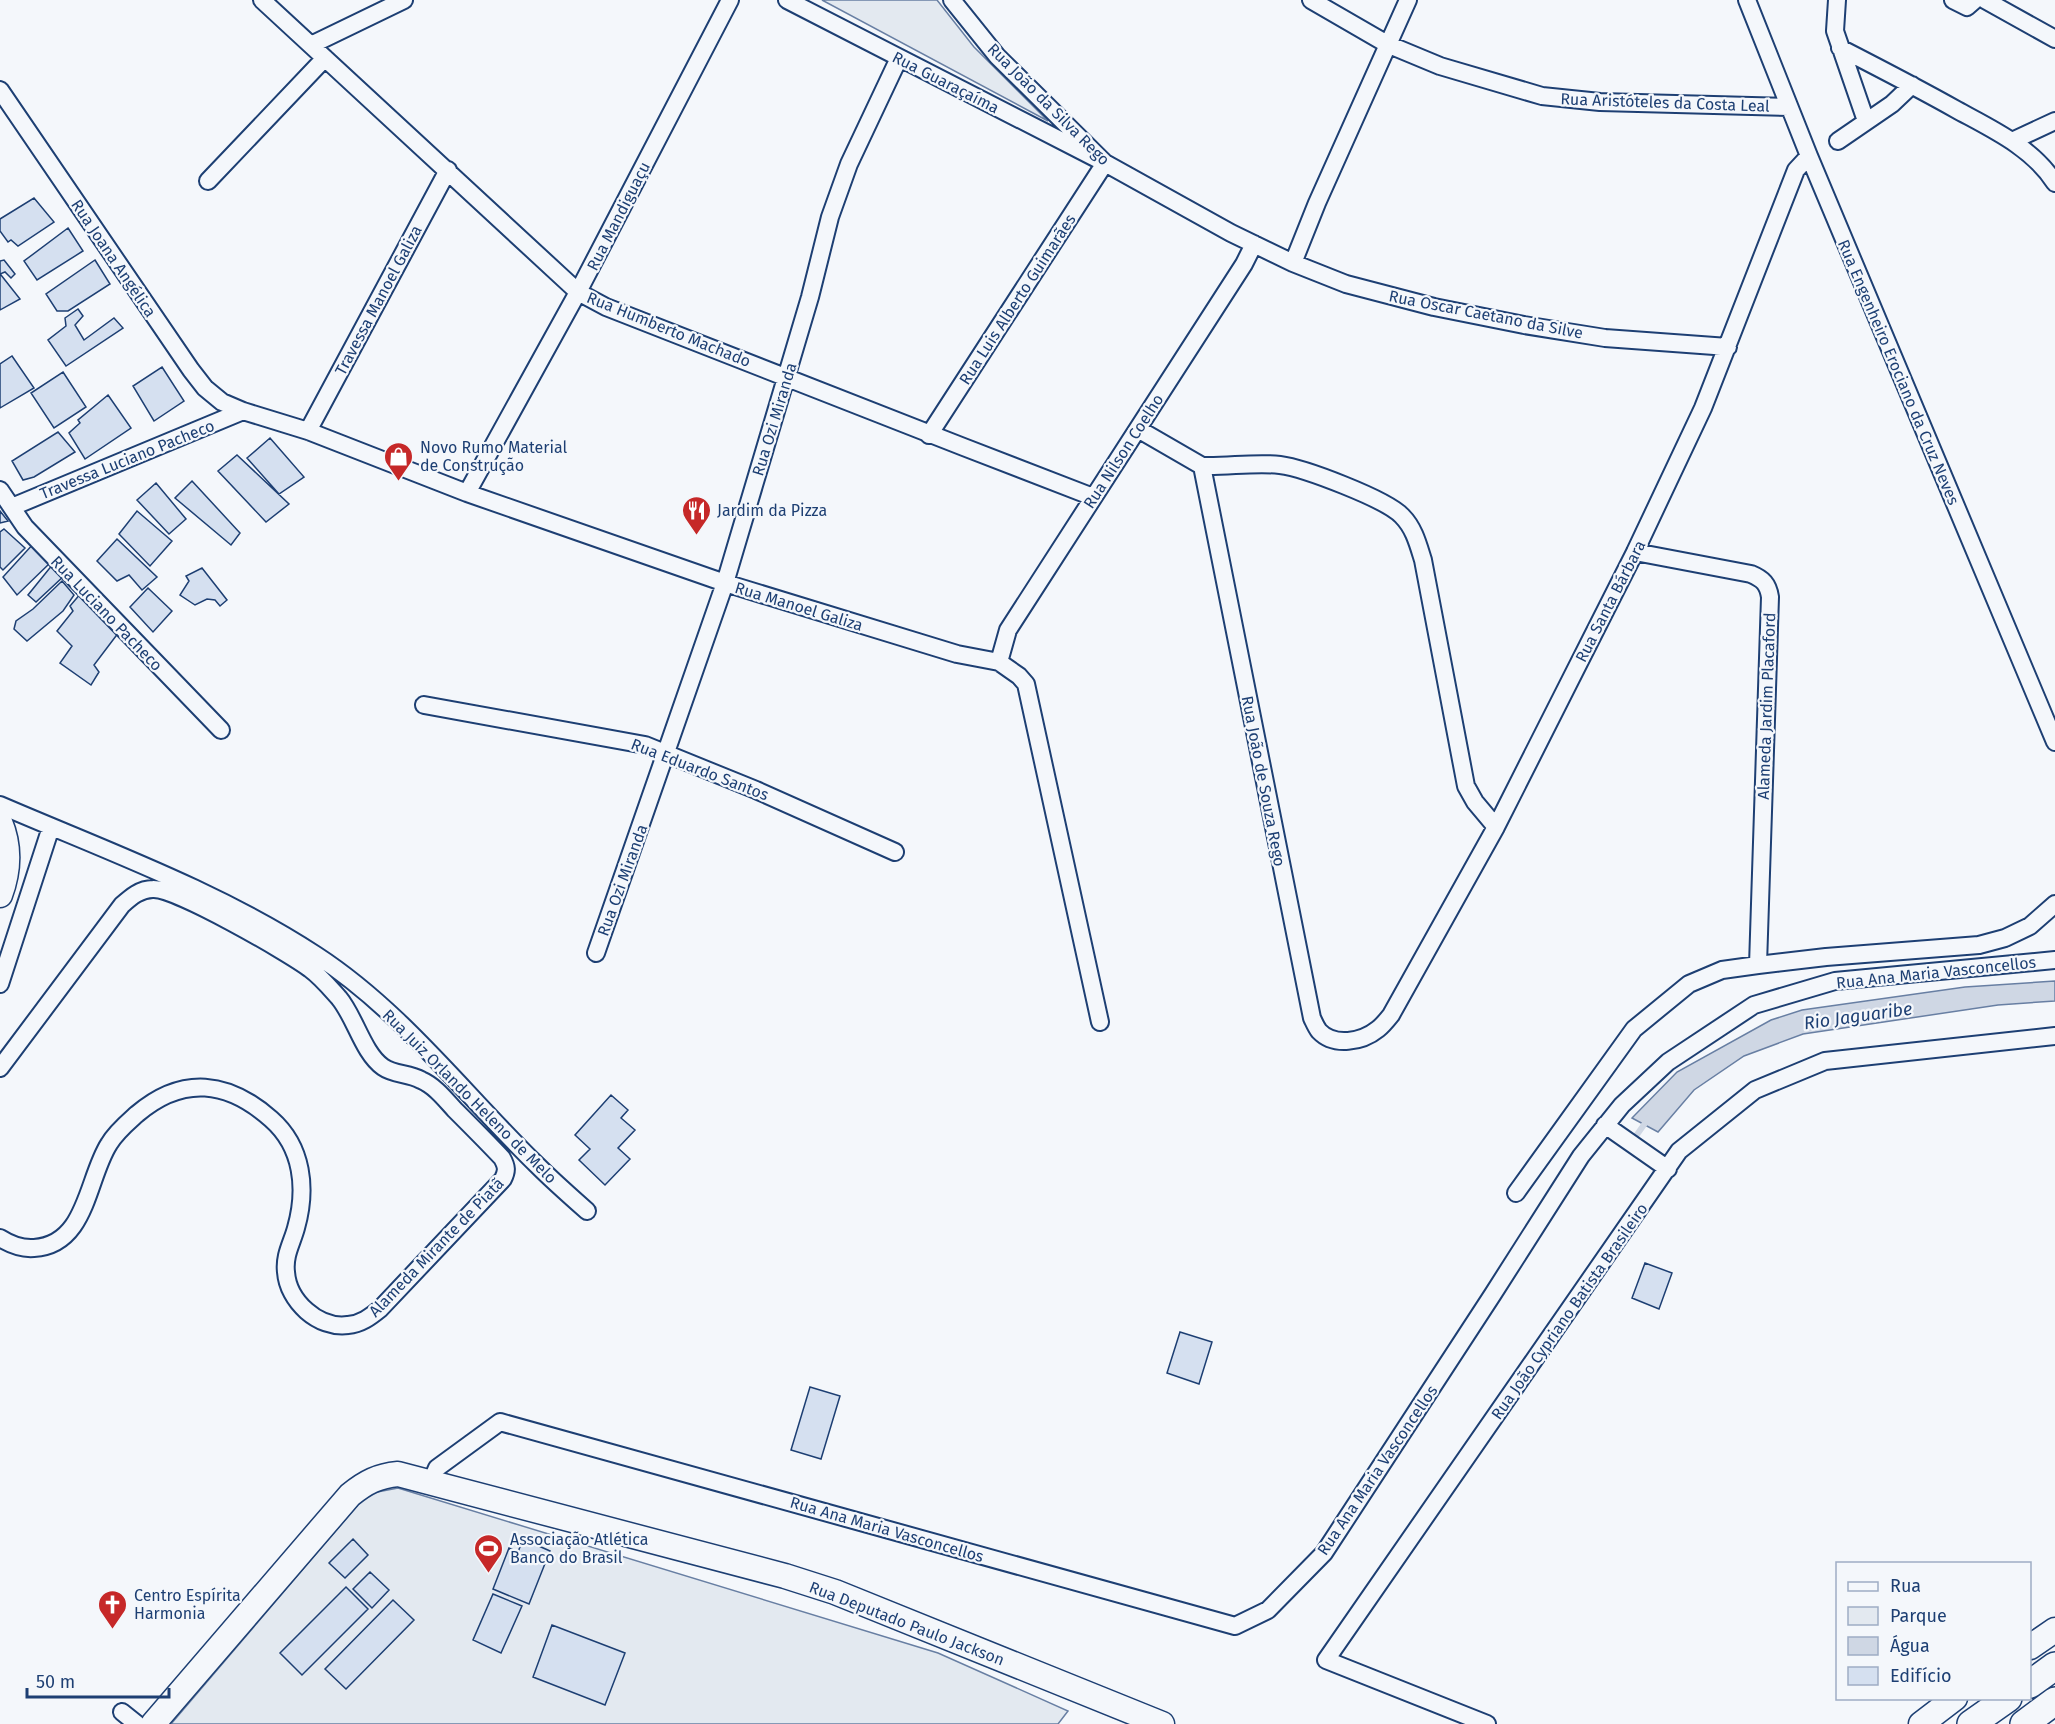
<svg xmlns="http://www.w3.org/2000/svg" width="2055" height="1724" font-family="'Fira Sans',sans-serif">
	<style>
		.green { fill: #e3e9f0; stroke: #687fa3; stroke-width: 1.5 }
		.water { fill: #cfd7e4; stroke: #687fa3; stroke-width: 1.5 }
		.lines { fill: none; stroke-linecap: round; stroke-linejoin: round }
		.stream { stroke: #cfd7e4; stroke-width: 6 }
		.building { fill: #d5e0f0; stroke: #1d3f73; stroke-width: 1.5 }
		.street-casing { stroke: #1d3f73; stroke-width: 20 }
		.secondary-casing { stroke: #1d3f73; stroke-width: 27 }
		.primary-casing { stroke: #1d3f73; stroke-width: 30 }
		.street { stroke: #f4f7fb; stroke-width: 16 }
		.secondary { stroke: #f4f7fb; stroke-width: 24 }
		.primary { stroke: #f4f7fb; stroke-width: 27 }
		.labels { text-anchor: middle; stroke-width: 4.5; stroke-linejoin: round; paint-order: stroke }
		.street-label { font-size: 16px; fill: #1d3f73; stroke: #f4f7fb }
		.poi-label { font-size: 16px; fill: #1d3f73; stroke: #f4f7fb; text-anchor: start }
		.water-label { font-size: 18px; font-style: italic; fill: #1d3f73; stroke: #f4f7fb }
	</style>
	<rect width="100%" height="100%" fill="#f4f7fb"/>
	<!-- green -->
	<path class="green" d="M822 0H937L974 47 1048 121Z
		M398 1488 938 1653 1068 1711 1058 1724H171L367 1494Z"/>
	<!-- water -->
	<path class="water" d="M2055 981V1001L1998 1005 1803 1034 1744 1056 1694 1090 1658 1132 1632 1118 1677 1072 1771 1020 1802 1010 1965 987Z"/>
	<g class="lines">
		<!-- stream -->
		<path class="stream" d="M1631 1143 1648 1119"/>
	</g>
	<!-- building -->
	<path class="building" d="M34 198 54 222 18 246 11 240 8 242 0 231V219Z
		M68 228 83 251 37 280 24 261Z
		M4 260 15 274 11 278 5 272 0 274V261Z
		M95 260 110 284 68 311H57L46 294Z
		M1 275 20 299 0 310V276Z
		M78 309 83 316 75 325 84 340 114 318 123 328 66 366 48 340 66 326 65 318Z
		M12 356 34 388 0 408V364Z
		M162 367 184 401 154 421 133 386Z
		M63 372 86 407 54 428 31 393Z
		M108 395 131 428 85 459 69 433 80 423 78 420Z
		M58 432 75 452 34 477 23 480 12 461Z
		M270 438 304 477 279 494 247 458Z
		M237 455 289 504 266 522 218 471Z
		M192 481 240 533 231 545 175 498Z
		M156 483 186 519 169 534 137 500Z
		M0 511 8 521 0 523Z
		M137 511 172 541 150 566 119 534Z
		M4 529 25 548 3 570 0 567V532Z
		M117 539 157 577 142 590 129 575 117 581 97 561Z
		M34 543 52 561 17 595 3 577Z
		M53 564 66 574 36 602 28 595Z
		M202 568 227 600 220 606 215 600 207 599 195 605 180 595 189 581 186 576Z
		M62 581 74 595 63 611 27 641 14 629 16 621 33 609Z
		M148 588 172 611 153 632 130 607Z
		M82 592 119 632 94 665 99 672 91 685 60 663 72 646 57 631 73 611 70 606Z
		M611 1095 628 1110 621 1118 635 1130 618 1148 630 1159 605 1185 579 1160 590 1149 575 1135Z
		M1645 1263 1672 1273 1659 1309 1632 1298Z
		M1180 1332 1212 1342 1199 1384 1167 1373Z
		M810 1387 840 1396 821 1459 791 1450Z
		M353 1539 368 1555 345 1578 329 1563Z
		M523 1539 550 1551 529 1604 493 1589 509 1548 518 1552Z
		M370 1572 389 1590 372 1608 353 1589Z
		M346 1587 368 1609 302 1675 280 1653Z
		M493 1594 522 1606 501 1653 473 1640Z
		M393 1600 414 1620 346 1689 325 1669Z
		M552 1625 625 1653 605 1705 533 1677Z"/>
	<g class="lines">
		<defs>
			<path id="street" d="M262 0 578 292 606 307C768 369 930 435 1093 497
				M787 0 1105 163 929 435
				M952 0 997 56 1105 163 1231 233 1293 263 1346 284 1434 307 1524 325 1605 338 1728 347
				M1311 0 1387 44 1440 66 1542 96 1600 102 1789 107
				M1747 0 1809 156 2055 742
				M1837 0 1835 31 1866 121
				M1953 0 1967 7 1975 0
				M1985 0 2055 39
				M311 45 404 0
				M1840 48C1879 68 1918 88 1957 110 1992 129 2033 148 2055 183
				M0 90 191 370 205 388 222 402 243 411 308 431 467 493 725 583 957 654 999 662 1019 676 1026 684 1100 1022
				M1838 141 1892 104 1912 85
				M2012 141 2055 121
				M208 181 325 58
				M1293 263 1317 203 1408 0
				M1138 429 1202 466 1312 1018C1314 1022 1316 1027 1319 1031 1334 1047 1362 1042 1378 1029 1382 1026 1387 1020 1391 1015L1496 827 1635 552 1703 408 1796 170 1809 156
				M308 431 448 170
				M1202 466C1228 467 1254 462 1280 465 1304 468 1386 499 1402 516 1414 528 1418 544 1423 560L1466 786 1475 802 1496 827
				M0 490 25 527 221 730
				M467 493 578 292 730 0
				M12 507 243 411
				M1635 552 1751 574C1763 579 1768 584 1770 597L1758 965
				M999 662 1008 630 1244 264 1254 244
				M424 705 645 745 756 790 895 852
				M0 805C107 851 218 891 316 955 402 1011 464 1094 537 1165 553 1181 570 1196 587 1211
				M596 953 725 583 810 297 830 217 849 164 899 58
				M0 984 51 827
				M0 1068 122 905C131 897 140 889 153 889 176 888 289 953 310 969 321 977 330 988 339 998 355 1017 363 1053 383 1067 394 1075 409 1073 421 1080 435 1086 445 1099 455 1110 471 1126 487 1142 502 1158 507 1167 507 1171 503 1179L380 1309C370 1317 361 1324 348 1325 318 1329 288 1301 286 1272 284 1255 292 1243 296 1228 307 1189 303 1147 271 1119 228 1081 183 1075 137 1114 127 1123 116 1132 109 1144 87 1178 87 1245 34 1248 21 1249 11 1245 0 1238
				M1605 1125 1668 1169
				M1516 1193 1634 1029 1689 984 1722 970 1758 965 1826 957 1979 945 2005 938 2030 926 2055 904
				M431 1482 437 1468 500 1422 1235 1626 1268 1610 1324 1553 1493 1294 1581 1156 1622 1105 1668 1062 1754 1005 1835 981 2055 960
				M122 1712 137 1724
				M1487 1724 1326 1660 1679 1151 1755 1090 1825 1061 2055 1036"/>
			<path id="secondary" d="M0 822C10 846 9 871 0 895
				M2030 1647 2055 1630
				M153 1724 350 1495C366 1482 378 1476 398 1474L785 1576 835 1592 1162 1724
				M1921 1724 1955 1698"/>
			<path id="primary" d="M2030 1684 2055 1666
				M1971 1724 2008 1698
				M2024 1724 2055 1701"/>
		</defs>
		<!-- street casing -->
		<use href="#street" class="street-casing"/>
		<!-- secondary casing -->
		<use href="#secondary" class="secondary-casing"/>
		<!-- primary casing -->
		<use href="#primary" class="primary-casing"/>
		<!-- street -->
		<use href="#street" class="street"/>
		<!-- secondary -->
		<use href="#secondary" class="secondary"/>
		<!-- primary -->
		<use href="#primary" class="primary"/>
	</g>
	<!-- icons -->
	<defs>
		<symbol id="shop-pin" viewBox="-11 -11 22 30"><path d="M0 17L-7.5 6A9.5 9.5 0 1 1 7.5 6Z" fill="#c62828" stroke="#f4f7fb"/><path d="M-5-2.5h2.3a2.7 3.5 0 0 1 5.4 0H5L5.5 6h-11ZM-1.5-2.5h3a1.5 2.3 0 0 0-3 0Z" fill="#fff"/></symbol>
		<symbol id="restaurant-pin" viewBox="-11 -11 22 30"><path d="M0 17L-7.5 6A9.5 9.5 0 1 1 7.5 6Z" fill="#c62828" stroke="#f4f7fb"/><path d="M-5-6h1v4h1v-4h1v4h1v-4h1v5L-1.5 .5V6h-2V.5L-5-1ZM5-6V6H3V1.5H1.5Q1.5-4 5-6Z" fill="#fff"/></symbol>
		<symbol id="stadium-pin" viewBox="-11 -11 22 30"><path d="M0 17L-7.5 6A9.5 9.5 0 1 1 7.5 6Z" fill="#c62828" stroke="#f4f7fb"/><path d="M0-5a6.5 5 0 1 0 0 10a6.5 5 0 1 0 0-10ZM-3.5-1.8h7v3.6h-7Z" fill="#fff"/></symbol>
		<symbol id="church-pin" viewBox="-11 -11 22 30"><path d="M0 17L-7.5 6A9.5 9.5 0 1 1 7.5 6Z" fill="#c62828" stroke="#f4f7fb"/><path d="M-1.2-6h2.4v3.5h3.3v2.4h-3.3V6h-2.4V-.1h-3.3v-2.4h3.3Z" fill="#fff"/></symbol>
	</defs>
	<g fill-rule="evenodd">
		<use href="#shop-pin" x="382" y="440" width="33" height="45"/>
		<use href="#restaurant-pin" x="680" y="494" width="33" height="45"/>
		<use href="#stadium-pin" x="472" y="1532" width="33" height="45"/>
		<use href="#church-pin" x="96" y="1588" width="33" height="45"/>
	</g>
	<g class="labels">
		<!-- street labels -->
		<g class="street-label">
			<text transform="translate(946 82) rotate(27)" y="6">Rua Guaraçaíma</text>
			<text transform="translate(1665 102) rotate(2)" y="6">Rua Aristóteles da Costa Leal</text>
			<text transform="translate(1049 104) rotate(45)" y="6">Rua João da Silva Rego</text>
			<text transform="translate(618 216) rotate(-63)" y="6">Rua Mandiguaçu</text>
			<text transform="translate(114 258) rotate(56)" y="6">Rua Joana Angélica</text>
			<text transform="translate(1017 299) rotate(-57)" y="6">Rua Luis Alberto Guimarães</text>
			<text transform="translate(378 300) rotate(-62)" y="6">Travessa Manoel Galiza</text>
			<text transform="translate(1486 314) rotate(11)" y="6">Rua Oscar Caetano da Silve</text>
			<text transform="translate(669 329) rotate(22)" y="6">Rua Humberto Machado</text>
			<text transform="translate(1899 372) rotate(67)" y="6">Rua Engenheiro Erociano da Cruz Neves</text>
			<text transform="translate(774 419) rotate(-73)" y="6">Rua Ozi Miranda</text>
			<text transform="translate(1123 451) rotate(-57)" y="6">Rua Nilson Coelho</text>
			<text transform="translate(127 459) rotate(-22)" y="6">Travessa Luciano Pacheco</text>
			<text transform="translate(1610 601) rotate(-63)" y="6">Rua Santa Bárbara</text>
			<text transform="translate(799 606) rotate(17)" y="6">Rua Manoel Galiza</text>
			<text transform="translate(107 613) rotate(46)" y="6">Rua Luciano Pacheco</text>
			<text transform="translate(1766 706) rotate(-88)" y="6">Alameda Jardim Placaford</text>
			<text transform="translate(700 769) rotate(21)" y="6">Rua Eduardo Santos</text>
			<text transform="translate(1264 781) rotate(79)" y="6">Rua João de Souza Rego</text>
			<text transform="translate(622 880) rotate(-70)" y="6">Rua Ozi Miranda</text>
			<text transform="translate(1936 972) rotate(-6)" y="6">Rua Ana Maria Vasconcellos</text>
			<text transform="translate(470 1096) rotate(45)" y="6">Rua Juiz Orlando Heleno de Melo</text>
			<text transform="translate(436 1247) rotate(-46)" y="6">Alameda Mirante de Piatã</text>
			<text transform="translate(1569 1311) rotate(-55)" y="6">Rua João Cypriano Batista Brasileiro</text>
			<text transform="translate(1377 1470) rotate(-56)" y="6">Rua Ana Maria Vasconcellos</text>
			<text transform="translate(887 1529) rotate(16)" y="6">Rua Ana Maria Vasconcellos</text>
			<text transform="translate(907 1623) rotate(21)" y="6">Rua Deputado Paulo Jackson</text>
		</g>
		<!-- poi labels -->
		<g class="poi-label">
			<text x="420" y="453">Novo Rumo Material<tspan x="420" dy="18">de Construção</tspan></text>
			<text x="717" y="516">Jardim da Pizza</text>
			<text x="510" y="1545">Associação Atlética<tspan x="510" dy="18">Banco do Brasil</tspan></text>
			<text x="134" y="1601">Centro Espírita<tspan x="134" dy="18">Harmonia</tspan></text>
		</g>
		<!-- water labels -->
		<g class="water-label">
			<text transform="translate(1858 1016) rotate(-8)" y="6">Rio Jaguaribe</text>
		</g>
	</g>
	<!-- legend -->
	<rect x="1836" y="1562" width="195" height="138" fill="#f4f7fb" stroke="#9eadc5" stroke-width="1.5"/>
	<rect x="1848" y="1582" width="30" height="9" fill="#f4f7fb" stroke="#9eadc5" stroke-width="1.5"/>
	<text x="1890" y="1592" font-size="18" fill="#1d3f73">Rua</text>
	<rect x="1848" y="1607" width="30" height="18" fill="#e3e9f0" stroke="#9eadc5" stroke-width="1.5"/>
	<text x="1890" y="1622" font-size="18" fill="#1d3f73">Parque</text>
	<rect x="1848" y="1637" width="30" height="18" fill="#cfd7e4" stroke="#9eadc5" stroke-width="1.5"/>
	<text x="1890" y="1652" font-size="18" fill="#1d3f73">Água</text>
	<rect x="1848" y="1667" width="30" height="18" fill="#d5e0f0" stroke="#9eadc5" stroke-width="1.5"/>
	<text x="1890" y="1682" font-size="18" fill="#1d3f73">Edifício</text>
	<!-- scale -->
	<path d="M27 1688v9h142v-9" fill="none" stroke="#1d3f73" stroke-width="3"/>
	<text x="36" y="1688" font-size="18" fill="#1d3f73" stroke="#f4f7fb" stroke-width="4.5" paint-order="stroke">50 m</text>
</svg>
